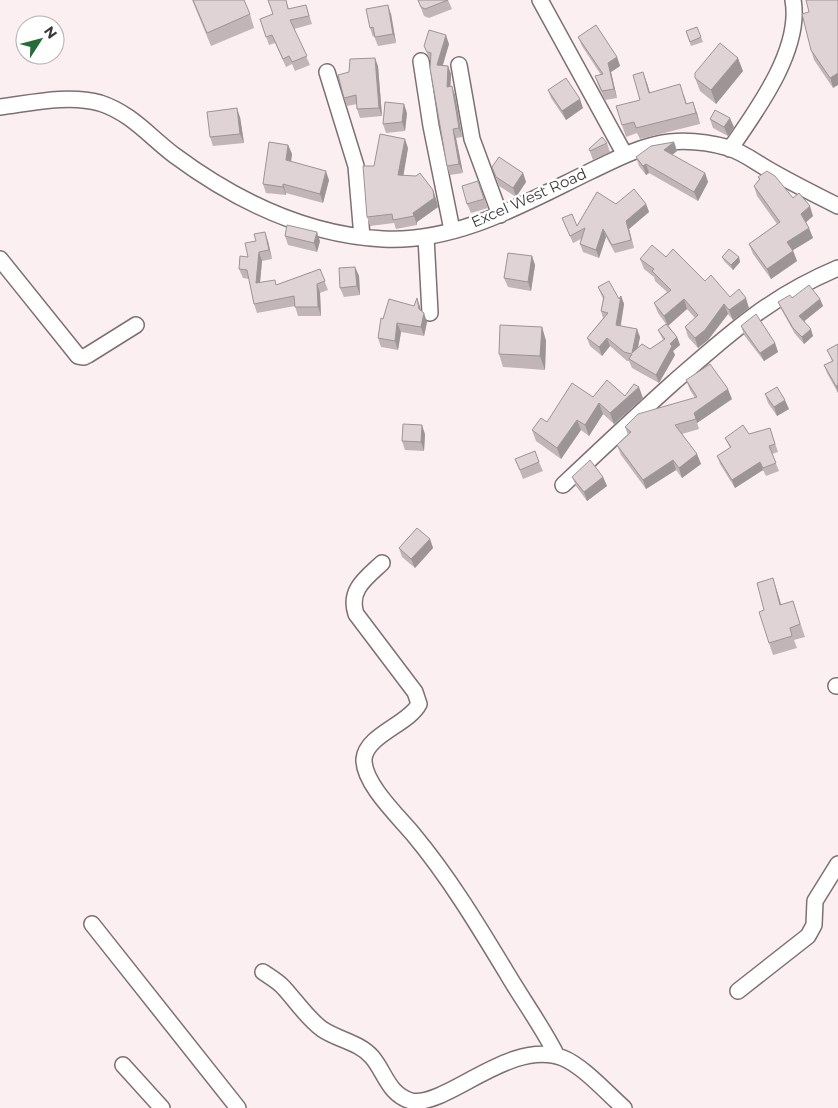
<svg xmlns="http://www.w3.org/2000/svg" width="838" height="1108" font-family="Montserrat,sans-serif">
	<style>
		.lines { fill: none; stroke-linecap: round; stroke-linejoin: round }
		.minor-casing { stroke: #7c7172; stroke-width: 18 }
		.minor { stroke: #fff; stroke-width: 15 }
		.wall { fill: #c1b5b7 }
		.shaded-wall { fill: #9d9495 }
		.building { fill: #e0d3d5; stroke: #9d9495 }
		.labels { text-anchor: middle; stroke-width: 5; stroke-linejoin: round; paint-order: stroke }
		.street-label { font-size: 15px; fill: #3c3738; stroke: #fff }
	</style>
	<rect width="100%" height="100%" fill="#fceff1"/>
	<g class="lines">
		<defs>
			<path id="minor" d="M540 0 625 155
				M421 61 431 126 452 230
				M459 65 472 139 500 215
				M327 72 356 166 362 237
				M0 107C31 103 69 94 100 103 131 113 149 136 174 155 236 201 305 235 383 239 457 243 525 203 589 172 614 160 642 145 670 142 689 140 711 143 729 148 745 153 759 165 773 172 794 184 816 195 838 206
				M730 149C757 110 802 49 793 0
				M426 237 430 313
				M0 259 78 356 84 357 88 355 136 325
				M563 485C600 450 636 416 674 382 729 334 769 297 838 268
				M382 563C366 578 348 590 356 614L415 692 419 704C409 724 366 735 364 759 363 783 398 816 413 834 449 877 479 927 508 975 524 1002 543 1028 557 1056
				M836 686H838
				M92 924 238 1108
				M263 972C270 977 278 981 284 988 296 1001 307 1018 322 1029 338 1040 359 1042 372 1057 385 1072 388 1094 411 1101 446 1108 511 1037 563 1058 583 1066 607 1093 624 1108
				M738 991 808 936 814 925 815 901 838 864
				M123 1065 162 1108"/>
		</defs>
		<!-- minor casing -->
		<use href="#minor" class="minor-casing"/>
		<!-- minor -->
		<use href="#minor" class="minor"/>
	</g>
	<!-- wall -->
	<path class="wall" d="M192 0 250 14 254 28 211 46Z
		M268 0H286L289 9 306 5 312 24 294 29 310 65 295 71 292 64 286 67 275 43 269 45 260 19 273 14Z
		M418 0H448L452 9 429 18 424 16Z
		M809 12 833 88 814 60 811 50Z
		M391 14 396 43 378 46 374 36 373 37 370 28Z
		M697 27 703 42 691 46 686 31Z
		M578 37 617 57 620 66 611 72 617 98 605 100 598 85 595 76 601 75 582 46Z
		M449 44 443 65 448 66 451 74 450 87 455 95 462 137 456 138 463 173 450 175 447 166 430 60 424 46Z
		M378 66 382 116 360 118 357 109V104L347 106 344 98Z
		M743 71 716 104 700 91 695 78Z
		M647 83 650 93 684 95 687 104 697 113 700 124 640 139 637 133 626 137 622 125 640 100Z
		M548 90 583 108 566 120 551 98Z
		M407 113 405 131 386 133 383 124Z
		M240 117 244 143 213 146 210 137Z
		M710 119 734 127 728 136 713 128Z
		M674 142 677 151 672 155 705 173 708 182 698 201 649 173 646 175 639 166 636 157Z
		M607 143 610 152 593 160 589 149Z
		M288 145 292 154 291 162 329 180 323 203 286 193V195L266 193 263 184Z
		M408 148 403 175 433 190 436 199 438 207 417 222V225L396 229 394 223 370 226 367 217 374 166Z
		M492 167 523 173 526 182 516 197 499 186Z
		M758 177 793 198 813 216 806 222 813 238 793 250 797 261 771 279 753 254 749 244 777 224 757 196 754 186 759 180Z
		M478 181 488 208 471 213 467 204Z
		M616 204H646L649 212 629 229 634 248 615 253 606 237 599 258 583 252 580 244 581 239 573 243 562 218 577 226Z
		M285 236 320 241 317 252 288 245Z
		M268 241 272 259 262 261 260 283 276 285 320 269 328 290 320 293 321 316H298L295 306 257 313 254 304 249 279 243 278 239 269 248 257Z
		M532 256 535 265 531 291 508 287 504 278Z
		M666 257 730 297 749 308 733 320 728 314 708 340 698 348 688 337 685 327 695 318 687 309 668 325 677 337 680 345 673 351 675 355 659 383 632 368 629 361H627L610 346 602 356 590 346 587 338 603 318 601 311 603 299 598 287 619 299 621 296 624 304 621 326 640 337 638 348 650 349 663 340 658 330 666 324 658 313 654 303 667 292 655 281 654 277 644 269 640 259Z
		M722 257H739L740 262 733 270 724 261Z
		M355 267 359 276 360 295 344 297 340 288Z
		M417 298 421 310 427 322 424 336 401 332 398 350 381 347 378 338 383 319 414 306Z
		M792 298 820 299 823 306 804 321 813 336 804 344 795 334 781 309 778 302Z
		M741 326 775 343 778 352 764 361 744 335Z
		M542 327 546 341 545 370 503 367 499 354Z
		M838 344V393L827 373 824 365 832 361 827 350Z
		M686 380 732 399 697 423 699 429 682 434 697 454 701 464 682 478 676 470 646 489 621 455 617 445 628 435 625 427 695 398 690 390Z
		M765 394 789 409 777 416 768 403Z
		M625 396 643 398 614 424 603 414 589 436 581 430 561 459 536 441 532 430 547 422 593 397Z
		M770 428 778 452 772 454 779 471 766 476 763 470 735 488 720 464 717 456 730 448 725 438 749 434Z
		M425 434 424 451 405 450 402 441Z
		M515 459 539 462 543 471 523 479Z
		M572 477H603L607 486 587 501 576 486Z
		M430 539 433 548 415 568 402 557 399 548Z
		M777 591 781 605 793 601 805 637 794 640 797 648 773 655 769 643 764 610Z"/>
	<!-- shaded-wall -->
	<path class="shaded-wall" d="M388 5 391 14 396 43 393 34Z
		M446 35 449 44 440 74 437 65Z
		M617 57 620 66 611 72 617 98 614 89 608 63Z
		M375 58 378 66 382 116 379 108Z
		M738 58 743 71 716 104 711 90Z
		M448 66 451 74 450 96 447 87Z
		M643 72 647 83 653 104 649 93Z
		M838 73V85L833 88 830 78Z
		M452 86 455 95 462 137 459 128Z
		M580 99 583 108 566 120 562 111Z
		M693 102 697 113 700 124 696 113Z
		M404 104 407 113 405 131 402 122Z
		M237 108 240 117 244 143 240 134Z
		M730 118 734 127 728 136 724 127Z
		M453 129 456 138 463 173 459 164Z
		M405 139 408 148 402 184 398 175Z
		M674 142 677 151 667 159 664 150Z
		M288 145 292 154 290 169 286 160Z
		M646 164 649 173 646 175 643 166Z
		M326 171 329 180 323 203 320 194Z
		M523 173 526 182 516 197 513 188Z
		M705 173 708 182 698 201 694 192Z
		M283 184 286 193V195L283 187Z
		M433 190 436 199 438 207 417 222V225L413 213Z
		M646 204 649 212 629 229 634 248 626 221Z
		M810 206 813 216 804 224 801 214Z
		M809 228 813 238 790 252 787 242Z
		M603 229 606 237 599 258 596 250Z
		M265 232 268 241 272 259 269 250Z
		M317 232 320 241 317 252 314 243Z
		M793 251 797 261 771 279 767 269Z
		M259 252 262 261 259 292 256 283Z
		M532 256 535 265 531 291 528 282Z
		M739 257 740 262 733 270 731 265Z
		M355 267 359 276 360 295 357 286Z
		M317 284 320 293 321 316 318 307Z
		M621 296 624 304 619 333 616 325Z
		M417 298 420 307 422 318 419 309Z
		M746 298 749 308 733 320 729 310Z
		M684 299 687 309 668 326 664 316Z
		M820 299 823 306 802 323 799 316Z
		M724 304 728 314 708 340 698 348 695 338Z
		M424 313 427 322 424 336 421 327Z
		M397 323 401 332 398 350 395 341Z
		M542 327 546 341 545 370 540 356Z
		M637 329 640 337 635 361 632 353Z
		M811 329 813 336 804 344 802 337Z
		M677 337 680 345 673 351 675 355 659 383 656 375 670 344Z
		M607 338 610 346 602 356 599 347Z
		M775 343 778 352 764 361 760 353Z
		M838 385V393L836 386Z
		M639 387 643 398 614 424 610 413Z
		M728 389 732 399 697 423 699 429 694 413Z
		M785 400 789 409 777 416 774 407Z
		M599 403 603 414 589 436 585 425Z
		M577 420 581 430 561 459 557 448Z
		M422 425 425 434 424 451 421 442Z
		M697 454 701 464 682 478 679 468Z
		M673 460 676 470 646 489 643 480Z
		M760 462 763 470 735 488 732 480Z
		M603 477 607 486 587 501 584 492Z
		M430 539 433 548 415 568 411 559Z
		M773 578 785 617 780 605Z"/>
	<!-- building -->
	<path class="building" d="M193 0H244L250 14 207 33Z
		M268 0H286L288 9 306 5 309 16 290 20 307 56 292 62 289 56 283 59 272 35 266 37 260 19 273 14Z
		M418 0H448L425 9 421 7Z
		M806 0H838V73L830 78 811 50 802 14 809 12Z
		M388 5 393 34 375 37 373 27 370 28 366 9Z
		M596 25 617 57 608 63 614 89 602 91 595 76 603 74 578 37Z
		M697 27 701 37 690 42 686 31Z
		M429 30 446 35 437 65 448 66 447 87 452 86 459 128 453 129 459 164 447 166 430 68 431 53 427 52 424 46Z
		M720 43 738 58 711 90 695 78V73Z
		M375 58 379 108 357 109 356 95 344 98 338 75 349 72 350 59Z
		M643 72 649 93 680 84 686 104 693 102 696 113 636 128 634 122 622 125 616 106 640 100 633 75Z
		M566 78 580 99 562 111 548 90Z
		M385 102 404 104 402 122 383 124Z
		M237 108 240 134 210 137 207 112Z
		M715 110 730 118 724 127 710 119Z
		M380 134 405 139 398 175 416 176 420 173 433 190 434 198 413 213 414 216 393 220 392 214 367 217 363 166H374Z
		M602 137 607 143 590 151 589 149Z
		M269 142 288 145 286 160 326 171 320 194 283 184V187L263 184Z
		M674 142 664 150 705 173 694 192 646 164 643 166 636 157 651 146Z
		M499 157 523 173 513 188 496 177 492 167Z
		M767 171 775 176 793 198 799 193 810 206 801 214 809 228 787 242 793 251 767 269 749 244 780 222 754 186 760 179 758 177Z
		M478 181 484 199 467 204 462 186Z
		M634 189 646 204 626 221 631 240 612 245 603 229 596 250 580 244 585 228 570 236 562 218 572 214 577 226 597 192 616 204Z
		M287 225 317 232 314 243 285 236Z
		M265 232 269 250 259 252 256 283 275 280 276 285 320 269 325 281 317 284 318 307H295L294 296 254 304 247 270 239 269 240 256 248 257 245 243 256 241 254 234Z
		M652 245 666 257 673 249 705 281 711 275 730 297 739 289 746 298 729 310 724 304 705 330 695 338 685 327 698 315 684 299 664 316 654 303 671 290 652 271 654 269 640 259Z
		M729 249 739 257 731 265 722 257Z
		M508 253 532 256 528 282 504 278Z
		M355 267 357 286 340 288 339 268Z
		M609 281 619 299 621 296 616 325 637 329 632 353 642 344 650 349 665 339 658 330 666 324 677 337 670 344 672 346 656 375 629 359 632 354 624 352 607 338 599 347 587 338 608 313 601 311 604 297 598 287Z
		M809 285 820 299 799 316 811 329 802 337 793 328 778 302 790 295 792 298Z
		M417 298 419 309 424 313 421 327 397 323 395 341 378 338 381 318 383 319 389 299 414 306Z
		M756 314 775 343 760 353 741 326Z
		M500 325 542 327 540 356 499 354Z
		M838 344V385L836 386 824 365 833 361 827 350Z
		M710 364 728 389 694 413 696 419 675 425 697 454 679 468 673 460 643 480 617 445 631 432 625 427 638 414 697 397 686 380Z
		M607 380 625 396 634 384 639 387 610 413 599 403 585 425 577 420 557 448 532 430 541 418 547 422 572 383 593 397Z
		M777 387 785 400 774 407 765 394Z
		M403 424 422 425 421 442 402 441Z
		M743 425 749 434 770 428 775 444 769 446 776 463 763 468 760 462 732 480 717 456 731 447 725 438Z
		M535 451 539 462 520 470 515 459Z
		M590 460 603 477 584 492 572 477Z
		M417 528 430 539 411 559 399 548Z
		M773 578 780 605 793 601 800 624 790 628 792 636 769 643 759 612 764 610 757 583Z"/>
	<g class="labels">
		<!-- street labels -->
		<g class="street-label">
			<text transform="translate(529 198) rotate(-24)" y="5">Excel West Road</text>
		</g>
	</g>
	<!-- north arrow -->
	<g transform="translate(40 40) rotate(54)"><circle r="24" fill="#ffffff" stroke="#b1afaf"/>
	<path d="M0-4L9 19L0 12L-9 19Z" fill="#256c39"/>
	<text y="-8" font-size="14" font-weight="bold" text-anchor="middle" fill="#3c3738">N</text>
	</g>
</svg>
